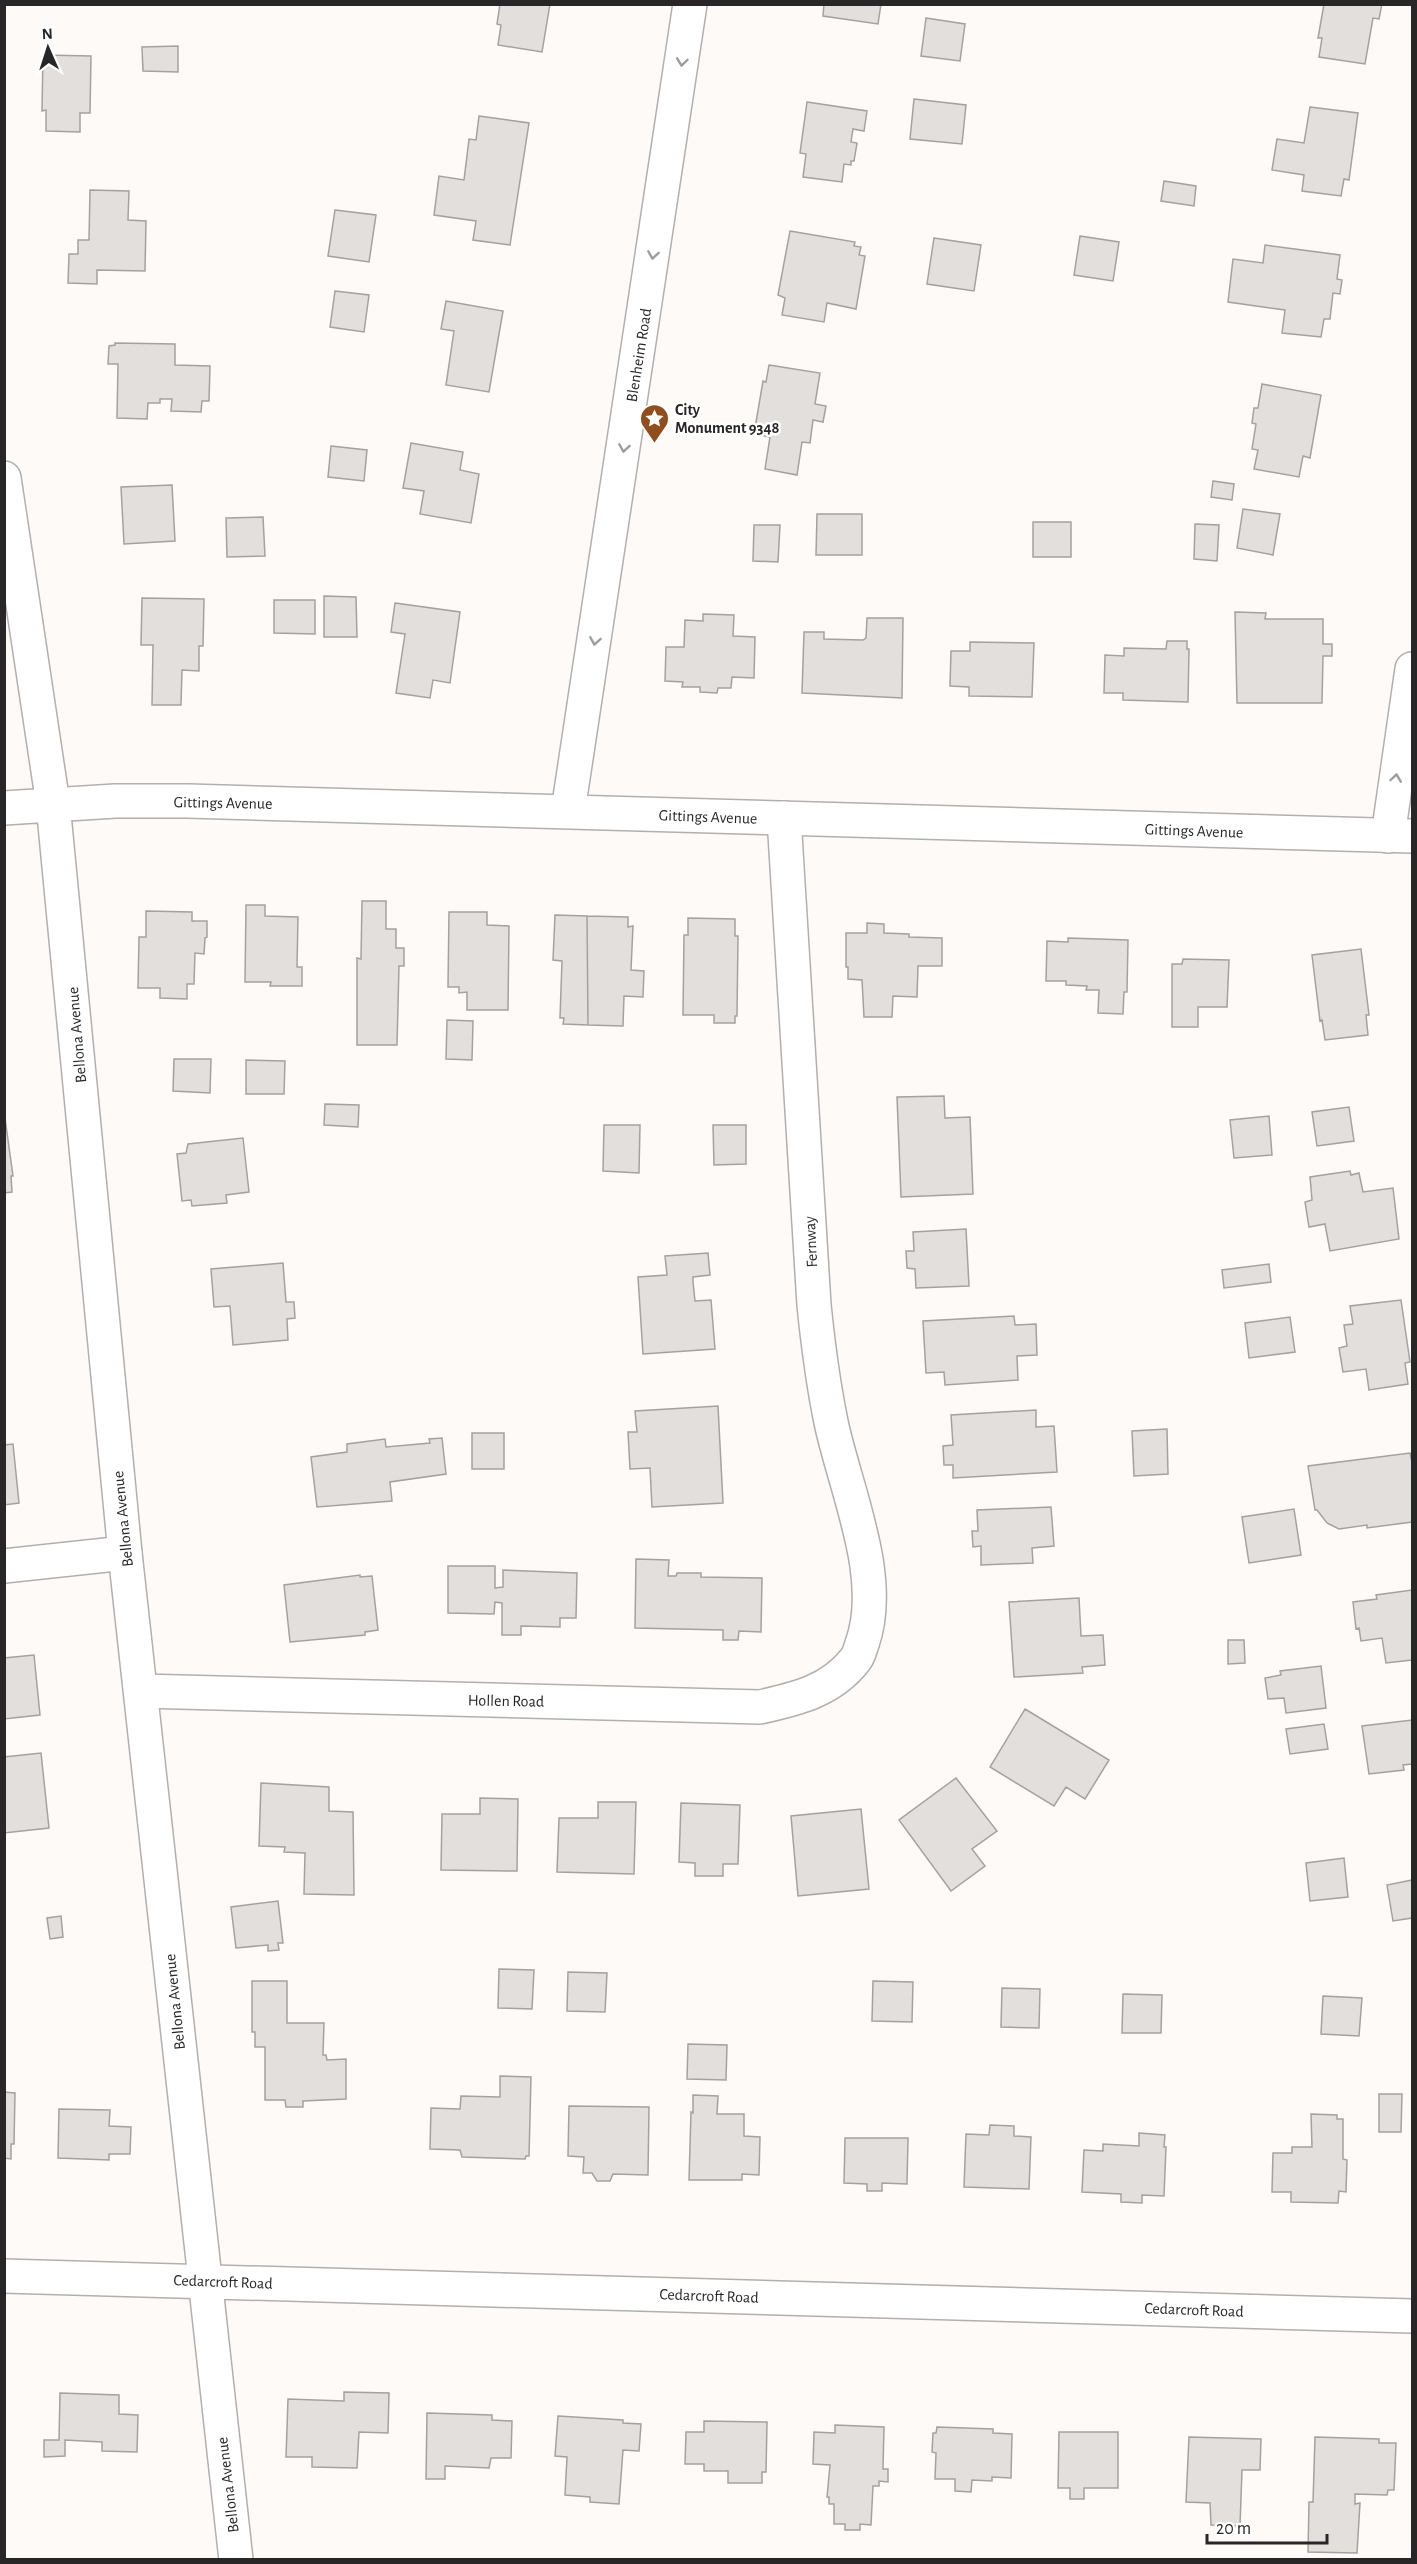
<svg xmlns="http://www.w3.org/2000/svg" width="1417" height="2564" font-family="'Alegreya Sans',sans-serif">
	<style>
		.building { fill: #e3dfdd; stroke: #a5a19f; stroke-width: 1.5 }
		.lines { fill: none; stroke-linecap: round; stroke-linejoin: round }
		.minor-casing { stroke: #b3afad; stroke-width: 36 }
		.tertiary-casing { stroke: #b3afad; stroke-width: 36 }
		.minor { stroke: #fff; stroke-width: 33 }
		.tertiary { stroke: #fff; stroke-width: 33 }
		.oneway { stroke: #9e9d9d }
		.labels { text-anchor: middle; stroke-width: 5; stroke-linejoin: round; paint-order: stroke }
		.street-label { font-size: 16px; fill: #282626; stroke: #fff }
		.poi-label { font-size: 16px; font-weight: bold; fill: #282626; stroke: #fff; text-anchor: start }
	</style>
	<rect width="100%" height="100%" fill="#fefaf8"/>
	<!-- building -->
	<path class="building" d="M500 4H550L542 52 498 45 501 25 497 24Z
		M824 4H881L878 24 823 16Z
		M1324 4H1382L1379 19 1373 18 1365 64 1319 57 1322 38H1318Z
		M926 18 965 24 960 61 921 56Z
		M178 46V72L143 71 142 47Z
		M43 55 91 56 90 113H80V132L46 131V110L42 111Z
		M914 99 966 105 962 144 910 139Z
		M807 102 867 111 864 131 853 129 851 142 857 143 854 161H851V165L844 164 842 182 803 177 806 154 800 153Z
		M1310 107 1358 113 1349 180 1344 179 1341 196 1302 191 1304 175 1272 170 1277 139 1304 143Z
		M479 116 529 123 510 245 473 240 476 221 434 215 439 176 464 180 469 139 476 140Z
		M1164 181 1196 186 1194 206 1161 201Z
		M90 190 129 191 128 220 146 221 145 271 97 270V284L68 283 69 254H78V240H89Z
		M335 210 376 215 369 262 328 256Z
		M790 231 855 242 854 246 861 247 859 255 865 256 856 309 827 303 824 322 782 315 785 298 778 295Z
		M1080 236 1119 242 1113 281 1074 275Z
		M934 238 981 245 974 291 927 284Z
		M1265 245 1340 255 1337 279 1342 280 1340 294 1333 293 1330 319H1324L1321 337 1282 333 1285 310 1228 302 1233 259 1263 263Z
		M335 291 369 295 364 332 330 327Z
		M446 301 503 311 489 392 446 385 454 331 441 329Z
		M115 343 175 344V365L210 366 209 401H202L201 412 171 411 172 399H160V403H148L147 419 117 418 118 364H108L109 346 115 345Z
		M769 365 820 373 815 404 826 406 823 422 813 420 810 443 802 442 797 475 765 469 770 437 754 434 763 381 766 382Z
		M1262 384 1321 395 1310 458 1303 456 1299 477 1254 469 1258 450 1252 449 1256 424 1252 423 1254 408H1258Z
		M411 443 463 452 460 470 479 474 471 523 420 514 424 491 403 488Z
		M331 446 367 450 364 481 328 477Z
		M1213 481 1234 484 1232 500 1211 497Z
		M172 485 175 541 124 544 121 487Z
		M1243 509 1280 514 1273 555 1237 548Z
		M817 514H862V555H816Z
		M263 517 265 556 227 557 226 518Z
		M1033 522H1071V557H1033Z
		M1195 524 1219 525 1217 561 1194 559Z
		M754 525H780L778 562 753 561Z
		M324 596 356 597 357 637H324Z
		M142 598 204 599 203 646H199V671L182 670 181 705H152L153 645H141Z
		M274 600H315V634L274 633Z
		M395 603 460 612 450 683 433 680 430 698 396 693 405 634 391 632Z
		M1235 612 1266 613 1265 619H1323V644H1332V656H1323L1322 703H1237Z
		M703 614 734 615 733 636 755 637 754 678 732 677 731 688H718L717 693 700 692V687H682L683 682 665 681 666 647H684L685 620 703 621Z
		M867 618H903L902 698 802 693 804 632H824V639L863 640 866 638Z
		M1167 641H1187V649H1189L1188 702 1123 700V693H1104L1105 655 1124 656V648L1166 649Z
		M970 642 1034 643 1032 697 969 696V687L950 686 951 651H970Z
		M362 901H386V929H396V948H404V966H399L397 1045H357V958L361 959Z
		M246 905H265V916L298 917 297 967H302V986H270L271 982H245Z
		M146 911 192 912V921H207V937L205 938 204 954 195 953 194 984H187V999L160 998V988H138L139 937H146Z
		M449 912H487V925L509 926 508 1010H467V992L459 993V987H448Z
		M555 915 587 916 588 1025 563 1024 564 1018H560L562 961 553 960Z
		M587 916 628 917V927L633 926 631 970 644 971 643 997 624 996 623 1026 588 1025Z
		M688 918 735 919V936H738L737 1016H735V1023H714V1015H683L684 935H688Z
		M867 923 884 924V933L909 934V937L942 938V966H918L917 997 893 996 892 1017H864L862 980 848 979V967H846V933H867Z
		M1068 938 1128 940 1127 992H1124L1123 1014 1098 1013 1099 990H1086L1087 986 1066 985V981H1046L1047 941 1068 942Z
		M1361 949 1369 1015H1366L1368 1035 1325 1040 1322 1020 1320 1021 1312 955Z
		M1183 959 1229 960 1227 1007H1198V1027H1172V964H1182Z
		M447 1020 473 1021 472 1060 446 1059Z
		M174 1059H211L210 1093 173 1091Z
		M246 1060 285 1061 284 1094H246Z
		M944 1096 945 1118 970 1117 973 1194 901 1197 897 1097Z
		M325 1104 359 1105 358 1127 324 1125Z
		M1349 1107 1354 1141 1317 1146 1312 1112Z
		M4 1111 13 1176H11L12 1192 4 1193Z
		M1269 1116 1272 1155 1234 1158 1230 1120Z
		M604 1125H640L639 1173 603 1171Z
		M713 1125H746V1164L714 1165Z
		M243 1138 249 1192 226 1195 227 1203 192 1206 191 1200 182 1201 177 1154 186 1153 188 1144Z
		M1350 1171 1351 1175 1359 1173 1363 1192 1393 1188 1399 1239 1330 1251 1325 1224 1309 1227 1305 1202 1312 1200 1310 1177Z
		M966 1229 969 1286 916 1288 915 1269 907 1268 906 1251H914L913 1232Z
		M708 1253 710 1275 693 1277V1282L695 1301 711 1300 715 1349 643 1354 638 1277 667 1275 665 1256Z
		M283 1263 286 1302H294L295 1318 287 1319 288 1340 233 1345 230 1306 214 1307 211 1269Z
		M1269 1264 1271 1282 1224 1288 1222 1270Z
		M1401 1300 1410 1362 1405 1363 1408 1384 1369 1390 1366 1369 1343 1372 1339 1348 1347 1346 1344 1325 1353 1324 1350 1306Z
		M1014 1316 1015 1325 1036 1324 1037 1355 1017 1356 1018 1380 945 1385 944 1372 926 1373 923 1321Z
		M1290 1317 1295 1352 1249 1358 1245 1323Z
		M718 1406 723 1503 652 1507 650 1468 630 1469 628 1432H637L635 1411Z
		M1036 1410V1427L1054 1426 1057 1472 953 1478V1465H944L943 1446 953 1445 951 1415Z
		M1167 1429 1168 1474 1134 1476 1132 1431Z
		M472 1433H504V1469H472Z
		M442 1438 446 1474 390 1482 392 1501 317 1507 311 1457 347 1452V1444L385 1439 386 1447 430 1443 429 1439Z
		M13 1444 19 1503 4 1505V1445Z
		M1410 1453 1412 1462V1522L1367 1528V1525L1339 1529 1327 1523 1317 1510H1315L1308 1466Z
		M1051 1507 1054 1546 1032 1548 1033 1563 981 1565V1546L973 1547 972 1531H978L977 1510Z
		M1294 1509 1301 1555 1249 1563 1242 1517Z
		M636 1559 669 1560 668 1576H676L677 1573H701V1577L762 1578 761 1632 739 1631 738 1640H723V1630L635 1628Z
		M448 1566H495V1588L503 1587V1570L577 1573 576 1618H560V1627L521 1626V1635H502V1603L495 1602 494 1614 448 1613Z
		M360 1575V1577L372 1576 378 1630 365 1632V1635L290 1642 284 1585Z
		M1412 1590V1660L1386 1663 1382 1638 1361 1641 1359 1628 1356 1629 1353 1602 1377 1599 1376 1595Z
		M1079 1598 1081 1636 1103 1635 1105 1665 1082 1667 1083 1673 1014 1677 1009 1602Z
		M1228 1640H1244L1245 1663 1228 1664Z
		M34 1655 40 1715 4 1719V1658Z
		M1321 1666 1326 1708 1286 1713 1284 1698 1268 1699 1265 1678 1281 1675 1280 1671Z
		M1025 1709 1109 1760 1085 1799 1066 1787 1054 1806 990 1767Z
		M1412 1720V1764L1403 1765 1404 1770 1369 1774 1362 1726Z
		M1324 1724 1328 1749 1290 1754 1286 1729Z
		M41 1753 49 1828 4 1833V1757Z
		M956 1778 997 1831 972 1849 985 1866 951 1891 899 1820Z
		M261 1783 329 1787V1811L353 1812 354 1895 304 1894 305 1853 284 1852 285 1847 259 1846Z
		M480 1798 518 1799 517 1871 441 1870 442 1814H480Z
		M598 1802H636L634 1874 557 1872 559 1818H598Z
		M681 1803 740 1805 738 1864H723V1876H695V1863L679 1862Z
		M861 1809 869 1889 798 1896 791 1816Z
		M1344 1858 1348 1897 1310 1901 1306 1863Z
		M1412 1880V1918L1393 1921 1387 1885Z
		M278 1901 283 1943H278L279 1950 268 1951V1945L236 1948 231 1907Z
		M61 1916 63 1937 50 1939 47 1918Z
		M499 1969 534 1970 532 2009 498 2008Z
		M568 1972 607 1973 605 2012 567 2011Z
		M252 1981H287V2023H324L323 2055H326L327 2060 346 2059V2099L303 2101V2107H286L285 2100H265V2047H255V2032H252Z
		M873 1981 913 1982 912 2022 872 2021Z
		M1002 1988 1040 1989 1039 2028 1001 2027Z
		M1123 1994 1162 1995 1161 2033H1122Z
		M1323 1996 1362 1998 1359 2036 1321 2034Z
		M688 2044 727 2045 726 2080 687 2079Z
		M500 2076 531 2077 529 2156H526L525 2159 462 2157 460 2150 430 2149 431 2108 460 2109 461 2096 500 2097Z
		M4 2092 15 2093 14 2144H11V2159L4 2158Z
		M1379 2094H1402L1401 2132H1379Z
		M693 2095 718 2096 717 2114H744V2136L760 2137 759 2175 742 2174V2180H689L691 2112 693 2113Z
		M569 2106 649 2107 648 2175 613 2174 610 2181H597L592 2173H583L584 2157 568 2156Z
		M59 2109 110 2110 109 2126 131 2127 130 2154H109V2160L58 2158Z
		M1311 2114 1337 2115V2119H1343V2159L1347 2160 1346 2192 1339 2191 1338 2203 1291 2202V2192H1272L1273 2153H1292V2147H1312Z
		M990 2125 1014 2126V2136L1031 2137 1029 2189 964 2187 966 2134 989 2135Z
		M1139 2133 1165 2135 1164 2147H1166L1164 2196 1142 2195V2203L1121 2202V2194L1082 2192 1084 2150 1103 2151V2144L1139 2146Z
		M845 2138H908L907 2184 882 2183V2191H867V2184L844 2183Z
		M344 2392 389 2393 388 2433 359 2432 357 2468 312 2467V2457H286L288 2399 344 2401Z
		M60 2393 119 2395V2414L138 2415 137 2452 102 2451V2442L65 2440V2456L44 2457V2440H59Z
		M427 2413 492 2415V2420L512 2421 511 2458H491L489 2468 445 2466V2479H426Z
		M558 2416 623 2420V2423L641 2424 639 2451 623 2450 619 2504 590 2502V2497L565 2495 567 2457 555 2456Z
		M704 2421 767 2422 766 2472H762V2483H728V2471H704V2464H685L686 2432H704Z
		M835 2425 884 2427 883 2469H888V2482L879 2481V2486H873L871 2525 860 2524V2530H845V2524H834V2504H829V2497H827L830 2465 813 2464 814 2432 835 2433Z
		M937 2427 993 2429V2433L1012 2434 1011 2478 992 2477V2481L972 2480 971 2492 955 2491V2479H935L936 2453 932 2452 933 2433H936Z
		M1059 2432H1118V2488H1084V2499H1070V2488H1058Z
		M1189 2437 1261 2439 1260 2470H1242L1240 2526 1211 2525 1210 2503 1186 2502Z
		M1315 2437 1379 2439V2443H1396L1394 2490H1388L1387 2495 1355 2494V2504L1360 2503 1357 2553 1308 2552 1309 2502H1313Z"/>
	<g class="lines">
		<defs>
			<path id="minor" d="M568 811 690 4
				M1388 836 1412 669
				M4 1566 125 1553
				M141 1691 760 1707C796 1699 831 1691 855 1660 859 1656 860 1649 862 1644 886 1577 845 1489 831 1422 823 1383 818 1344 814 1305L784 818
				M4 2276 1412 2316"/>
			<path id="tertiary" d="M4 478 53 804 125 1553 236 2560
				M4 808 115 801H188L1412 836"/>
		</defs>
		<!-- minor casing -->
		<use href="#minor" class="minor-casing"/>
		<!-- tertiary casing -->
		<use href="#tertiary" class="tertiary-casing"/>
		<!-- minor -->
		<use href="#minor" class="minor"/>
		<!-- tertiary -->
		<use href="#tertiary" class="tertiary"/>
	</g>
	<!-- one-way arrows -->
	<defs><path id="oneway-chevron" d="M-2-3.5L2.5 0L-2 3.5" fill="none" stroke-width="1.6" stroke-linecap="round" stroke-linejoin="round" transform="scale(1.5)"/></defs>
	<g class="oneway">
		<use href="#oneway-chevron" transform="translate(682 62) rotate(98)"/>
		<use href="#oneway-chevron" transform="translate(653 255) rotate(99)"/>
		<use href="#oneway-chevron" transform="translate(624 448) rotate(99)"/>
		<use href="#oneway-chevron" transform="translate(595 641) rotate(99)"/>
		<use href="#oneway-chevron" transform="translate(1396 778) rotate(-82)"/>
	</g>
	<!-- icons -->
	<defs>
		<symbol id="sight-pin" viewBox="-11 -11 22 30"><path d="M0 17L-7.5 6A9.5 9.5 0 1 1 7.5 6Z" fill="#904e1c" stroke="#fff"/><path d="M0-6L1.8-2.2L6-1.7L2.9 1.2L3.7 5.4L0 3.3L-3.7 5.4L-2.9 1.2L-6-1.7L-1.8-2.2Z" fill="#fff"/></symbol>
	</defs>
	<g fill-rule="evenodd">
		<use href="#sight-pin" x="638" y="402" width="33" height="45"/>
	</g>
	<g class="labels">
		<!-- street labels -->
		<g class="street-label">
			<text transform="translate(638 355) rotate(-81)" y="6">Blenheim Road</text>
			<text transform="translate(223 802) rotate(1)" y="6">Gittings Avenue</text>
			<text transform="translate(708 816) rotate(2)" y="6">Gittings Avenue</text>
			<text transform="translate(1194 830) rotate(2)" y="6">Gittings Avenue</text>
			<text transform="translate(76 1035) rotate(-95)" y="6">Bellona Avenue</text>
			<text transform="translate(810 1242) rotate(-93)" y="6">Fernway</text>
			<text transform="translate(122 1519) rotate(-96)" y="6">Bellona Avenue</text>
			<text transform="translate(506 1700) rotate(1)" y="6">Hollen Road</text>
			<text transform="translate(174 2002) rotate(-96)" y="6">Bellona Avenue</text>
			<text transform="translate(223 2281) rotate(2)" y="6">Cedarcroft Road</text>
			<text transform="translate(709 2295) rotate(2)" y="6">Cedarcroft Road</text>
			<text transform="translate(1194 2309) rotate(2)" y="6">Cedarcroft Road</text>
			<text transform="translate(227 2485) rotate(-97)" y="6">Bellona Avenue</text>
		</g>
		<!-- poi labels -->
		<g class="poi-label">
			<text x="675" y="415">City<tspan x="675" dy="18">Monument 9348</tspan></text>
		</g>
	</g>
	<!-- border -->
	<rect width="1417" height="2564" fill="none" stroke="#282626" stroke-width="12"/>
	<!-- north arrow -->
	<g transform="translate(48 48) rotate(357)" stroke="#ffffff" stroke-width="4.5" paint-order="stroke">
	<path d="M0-4.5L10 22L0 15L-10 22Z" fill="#282626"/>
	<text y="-9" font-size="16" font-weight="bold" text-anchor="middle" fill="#282626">N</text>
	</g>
	<!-- scale -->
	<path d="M1207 2534v9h120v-9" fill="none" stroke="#282626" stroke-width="3"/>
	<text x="1216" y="2534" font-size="18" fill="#282626" stroke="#ffffff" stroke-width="4.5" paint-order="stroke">20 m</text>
</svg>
